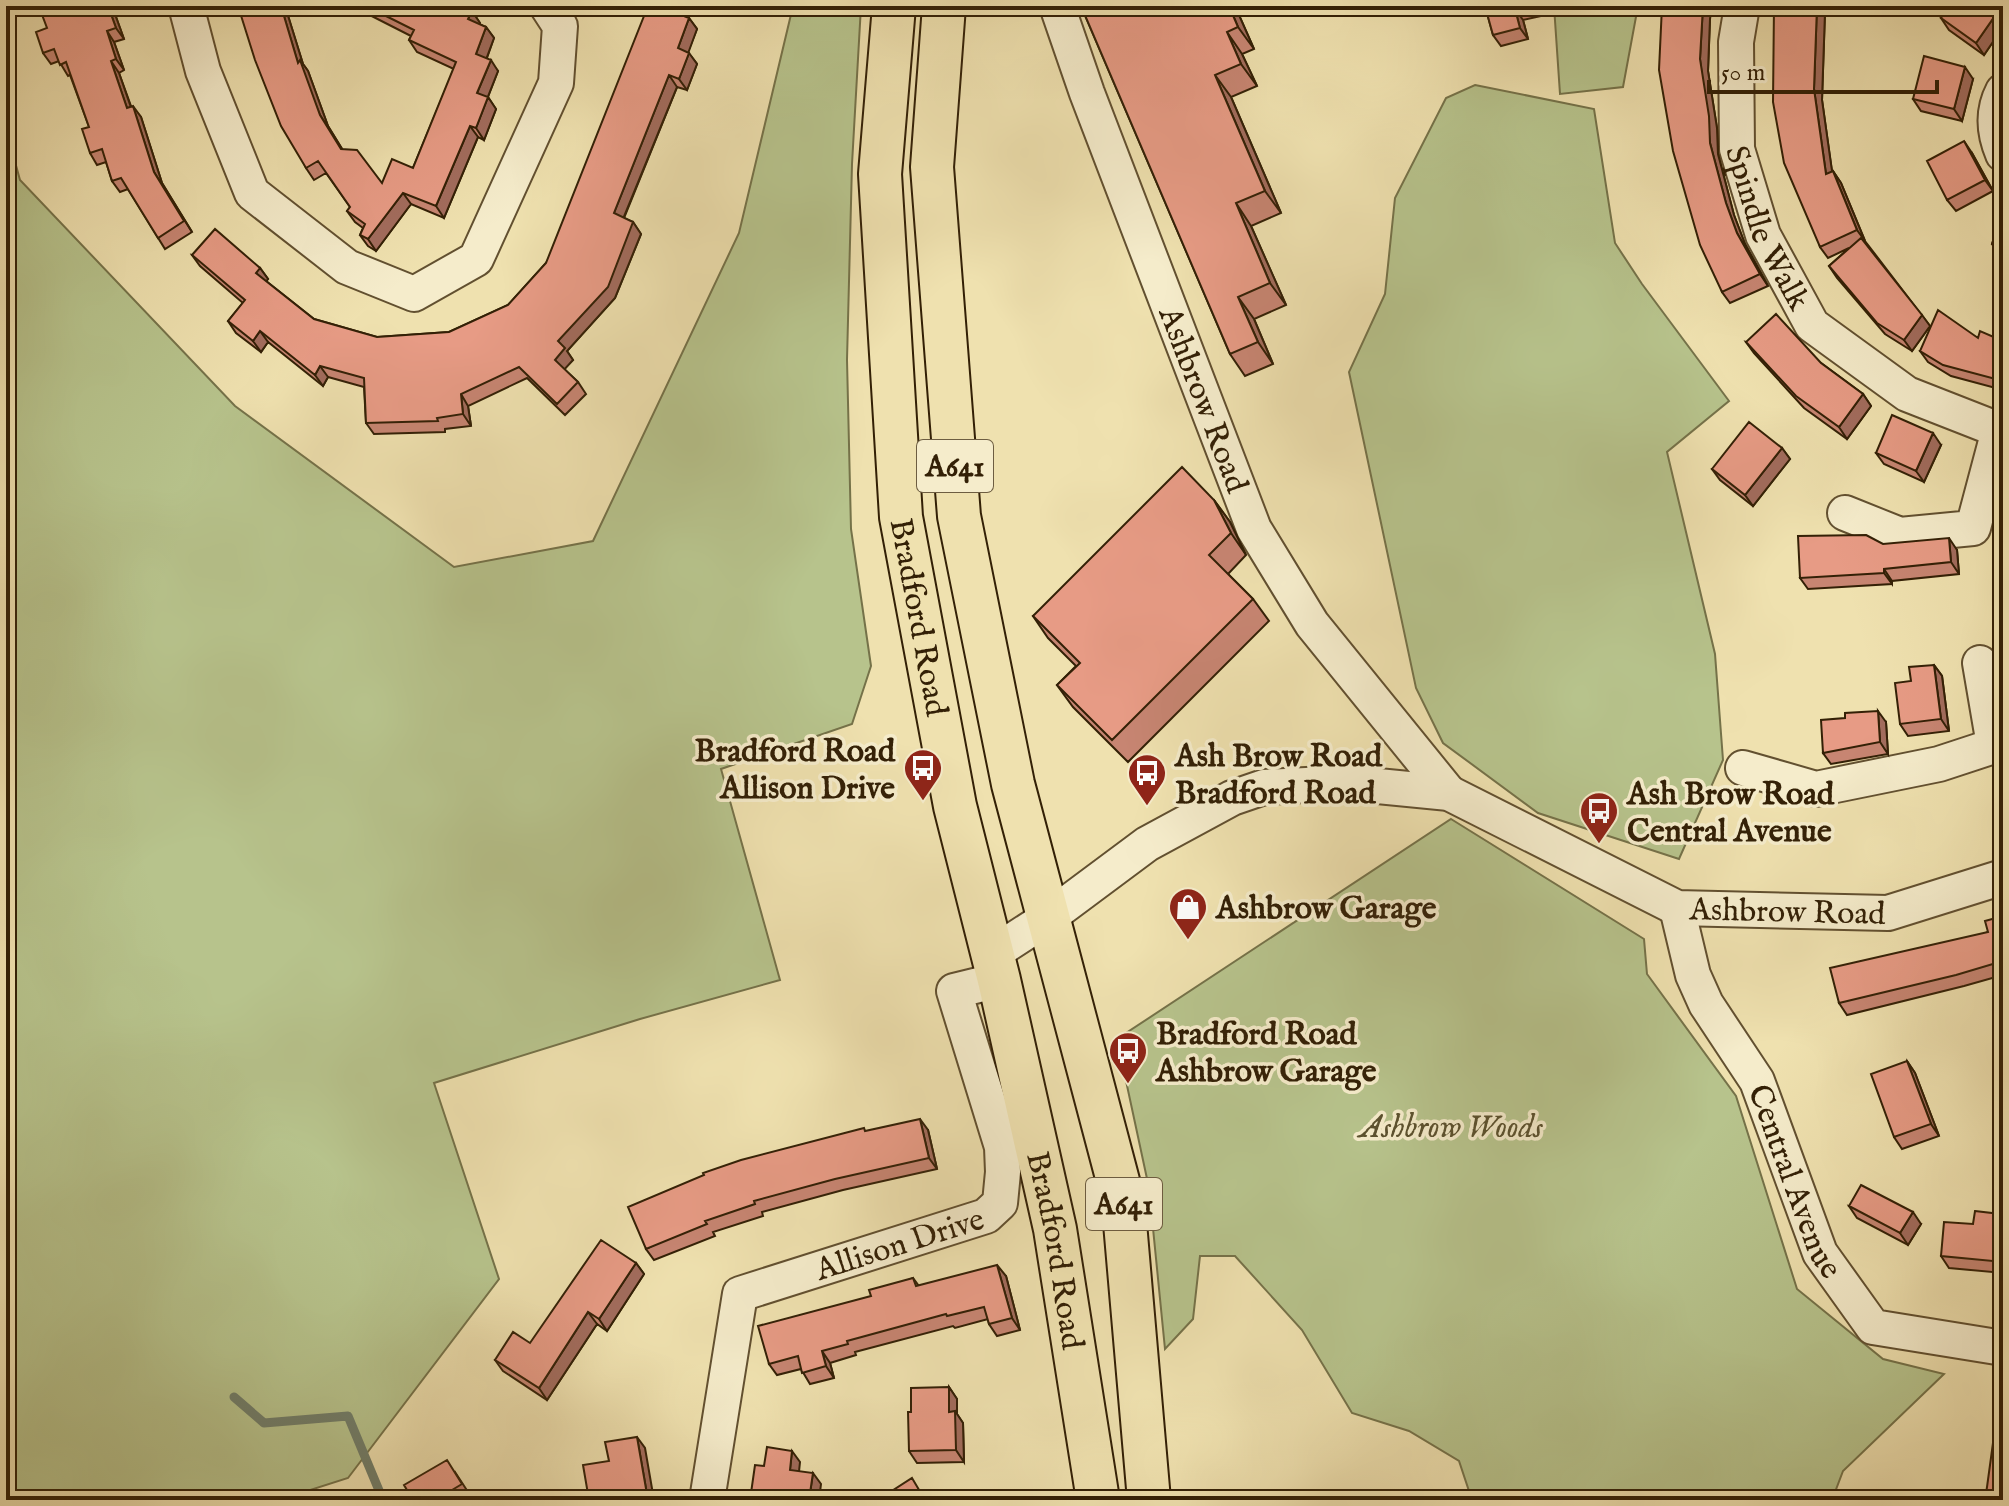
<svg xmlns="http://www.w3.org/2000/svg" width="2009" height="1506" font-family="'IM FELL English',serif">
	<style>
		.green { fill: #b7c38c; stroke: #757249; stroke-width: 2 }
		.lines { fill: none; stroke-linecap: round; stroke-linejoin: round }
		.stream { stroke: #717e6a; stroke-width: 9 }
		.minor-casing { stroke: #625030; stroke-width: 38 }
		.major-casing { stroke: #332006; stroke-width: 46 }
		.minor { stroke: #f5eccb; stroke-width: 34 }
		.major { stroke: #efe1af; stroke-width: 42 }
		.wall { fill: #c78572; stroke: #332006; stroke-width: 2 }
		.shaded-wall { fill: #a26c5d; stroke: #332006; stroke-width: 2 }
		.building { fill: #e79b85; stroke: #332006; stroke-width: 2 }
		.labels { text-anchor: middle; stroke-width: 7; stroke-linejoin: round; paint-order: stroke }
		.shield { fill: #f5eccb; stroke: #6d5d41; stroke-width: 2 }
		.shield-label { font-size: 30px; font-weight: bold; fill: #332006 }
		.street-label { font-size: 32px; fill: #332006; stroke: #f5eccb }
		.poi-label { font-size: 32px; font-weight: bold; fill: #332006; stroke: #f5eccb; text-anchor: start }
		.park-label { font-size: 32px; font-style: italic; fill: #5b512e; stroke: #f5eccb }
	</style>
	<rect width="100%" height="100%" fill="#efe1af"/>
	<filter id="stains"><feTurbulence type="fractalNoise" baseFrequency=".0025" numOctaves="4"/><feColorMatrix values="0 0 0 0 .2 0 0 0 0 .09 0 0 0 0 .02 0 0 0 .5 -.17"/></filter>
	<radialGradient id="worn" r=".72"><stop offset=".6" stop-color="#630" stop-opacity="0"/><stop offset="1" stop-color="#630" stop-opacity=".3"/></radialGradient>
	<!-- green -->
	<path class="green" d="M793 6H861L852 164 847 360 851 529 871 666 852 724 721 769 780 980 640 1019 434 1083 499 1279 348 1478 279 1500H6V129L20 180 235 406 454 567 593 541 739 233Z
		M1554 6H1638L1623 87 1560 94Z
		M1475 85 1594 109 1615 243 1642 284 1729 401 1667 452 1715 654 1723 760 1679 859 1538 813 1443 743 1416 688 1349 372 1385 294 1395 198 1446 98Z
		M1451 819 1644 939 1647 974 1736 1096 1797 1289 1883 1359 1944 1374 1843 1471 1832 1500H1472L1459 1461 1409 1431 1352 1413 1302 1330 1235 1256H1200L1193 1319 1165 1349 1149 1188 1117 1039Z"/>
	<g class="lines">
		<!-- stream -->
		<path class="stream" d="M234 1397 264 1423 348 1416 383 1500"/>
		<defs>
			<g id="minor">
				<path d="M186 6 203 71 252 193 347 267 414 294 476 259 556 83 560 26 547 6"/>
				<path id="s1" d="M1057 6 1087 93 1254 529 1312 624 1449 793"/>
				<path id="s2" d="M1742 6 1736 42 1737 149 1763 235 1812 325 1907 394 1999 430"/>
				<path d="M2003 91C1992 112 1994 133 2003 154"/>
				<path d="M1845 513 1900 535 1973 528 1999 430 2003 431"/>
				<path d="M1980 663 1994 745"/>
				<path d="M1743 768 1816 789 1939 764 2003 743"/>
				<path id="s3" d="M1677 908 1693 975 1706 1004 1757 1081 1820 1253 1873 1327 2003 1348"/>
				<path id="s4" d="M992 954 1049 917 1147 844 1232 798 1264 787 1347 783 1449 793 1677 908 1888 913 2003 877"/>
				<path id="s5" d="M707 1500 740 1294 986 1216 1000 1203 1003 1172 1002 1147 954 991 999 980"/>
			</g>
			<g id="major">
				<path id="s6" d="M894 6 880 174 901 517 955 806 999 980 1055 1229 1098 1500"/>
				<path d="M944 6 932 167 959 516 1013 784 1123 1200 1149 1500"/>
			</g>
		</defs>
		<!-- minor casing -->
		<use href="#minor" class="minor-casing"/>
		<!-- major casing -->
		<use href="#major" class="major-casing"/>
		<!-- minor -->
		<use href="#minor" class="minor"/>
		<!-- major -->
		<use href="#major" class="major"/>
	</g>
	<!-- wall -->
	<path class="wall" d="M50 6H98L99 9 116 17 124 39 114 42 124 70 119 73 131 106 141 117 162 183 192 232 165 249 128 189 120 192 112 181 106 162 97 165 90 153 89 127 70 75 68 76 59 61 51 64 43 53 51 8Z
		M238 6H285L303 64 308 71 328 126 342 149 382 183 413 168 454 69 417 52 409 40 411 36 352 6H462L472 11 480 23 479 24 486 27 494 38 487 58 498 71 488 97 496 109 484 140 478 137 444 218 411 204 376 251 368 246 360 235 363 228 355 222 347 211 350 207 326 173 314 180 306 168Z
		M1081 6H1235L1254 49 1242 54 1257 86 1231 97 1281 213 1251 226 1286 305 1254 319 1273 364 1245 376 1230 354Z
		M1485 6H1538L1541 16 1523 20 1528 39 1501 46 1493 35Z
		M1662 6 1710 19 1708 71 1717 128 1718 154 1734 215 1745 244 1768 286 1730 303 1722 292Z
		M1774 6H1826L1825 12 1822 100 1832 172 1833 171 1841 183 1865 241 1930 326 1912 351 1885 334 1837 278 1829 266 1849 248 1828 258 1820 247Z
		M2003 10V27L1984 55 1949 30 1941 18Z
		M689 18 697 29 688 52 697 64 687 90 677 87 624 218 633 222 641 234 615 298 567 351 573 360 564 369 578 382 586 394 565 415 527 378 468 406 471 426 445 429V432L374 434 366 423 364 387 328 377 323 386 268 342 261 352 236 333 228 321 243 303 200 266 192 255 260 268 268 279 266 281 314 319 377 337 449 332 508 305 546 263Z
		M1973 79 1962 121 1921 111 1913 99Z
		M1972 153 1993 191 1956 211 1947 200Z
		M2003 212V256L2000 255 1992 244Z
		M1978 338 2003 341V390L1951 376 1928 362 1920 351Z
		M1746 342 1821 363 1863 394 1871 406 1847 439 1804 408 1754 353Z
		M1941 445 1924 482 1884 464 1876 453Z
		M1782 448 1790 459 1753 506 1720 480 1712 469Z
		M1214 500 1230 522 1246 555 1228 574 1253 599 1269 621 1128 762 1073 707 1057 685 1076 666 1048 638 1033 616Z
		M1883 544 1957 550 1959 574 1892 581V584L1808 589 1800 578Z
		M1934 665 1942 676 1949 731 1908 736 1900 724 1911 681Z
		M1886 722 1888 754 1831 764 1823 753Z
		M2003 916V975L1964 986 1847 1015 1839 1003 1988 932Z
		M1907 1061 1915 1073 1939 1136 1902 1149 1894 1137Z
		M928 1130 937 1169 843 1190 762 1212 763 1216 713 1232 715 1236 654 1260 646 1249 866 1131Z
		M1849 1206 1921 1224 1908 1245 1857 1218Z
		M2000 1214 2003 1218V1273L1949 1268 1941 1256 1973 1224Z
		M636 1263 644 1274 607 1331 597 1324 547 1400 503 1371 495 1360 530 1343Z
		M1006 1276 1020 1330 997 1336 989 1324 988 1319 955 1328 953 1326 855 1352 856 1355 830 1363 834 1378 810 1384 801 1369 777 1375 769 1364 871 1296 913 1278 919 1286Z
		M949 1387 957 1399V1414L963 1423 964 1462 917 1463 909 1451 911 1412Z
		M455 1472 470 1495 463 1500H413Z"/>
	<!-- shaded-wall -->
	<path class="shaded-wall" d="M108 6 116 17 124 39 116 28Z
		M281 6H285L303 64 308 71 328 126 349 160 320 115 298 63Z
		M1229 6H1235L1254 49 1238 27Z
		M1703 6H1712L1710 19 1708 71 1717 128 1718 154 1734 215 1745 244 1768 286 1760 274 1737 233 1726 203 1710 143 1700 59Z
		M1817 6H1826L1825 12 1822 100 1834 185 1826 174 1814 89Z
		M2001 7 2003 10V27L1984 55 1976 43Z
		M1515 9 1523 20 1528 39 1520 28Z
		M472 11 480 23 476 31 468 19Z
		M689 18 697 29 686 59 678 48Z
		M486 27 494 38 484 65 476 54Z
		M107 31 114 42 124 70 116 59Z
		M1227 32 1242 54 1257 86 1241 64Z
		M689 53 697 64 687 90 679 79Z
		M491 60 498 71 485 104 477 93Z
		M111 61 119 73 135 119 127 108Z
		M1965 67 1973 79 1962 121 1954 109Z
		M669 75 677 87 621 224 614 213Z
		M1215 75 1231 97 1281 213 1265 191Z
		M488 97 496 109 484 140 476 128Z
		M133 106 141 117 162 183 192 232 154 172Z
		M470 126 478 137 444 218 436 206Z
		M1964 141 1972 153 1993 191 1985 180Z
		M1833 171 1841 183 1865 241 1857 230Z
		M403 193 411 204 376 251 368 239Z
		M1236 203 1251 226 1286 305 1270 283Z
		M633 222 641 234 615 298 567 351 573 360 563 371 555 360 558 341Z
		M260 268 268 279 264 284 256 273Z
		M1238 297 1254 319 1273 364 1258 342Z
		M1922 315 1930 326 1912 351 1904 340Z
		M260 331 268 342 261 352 253 341Z
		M320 366 328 377 323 386 315 375Z
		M461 394 468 406 471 426 463 414Z
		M1863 394 1871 406 1847 439 1839 427Z
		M1933 433 1941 445 1924 482 1916 471Z
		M1782 448 1790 459 1753 506 1745 495Z
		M1214 500 1230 522 1246 555 1231 533Z
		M1949 538 1957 550 1959 574 1951 562Z
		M1884 569 1892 581V584L1884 573Z
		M1934 665 1942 676 1949 731 1941 719Z
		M1878 711 1886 722 1888 754 1880 742Z
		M1907 1061 1915 1073 1939 1136 1931 1124Z
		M920 1119 928 1130 937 1169 929 1158Z
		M1913 1212 1921 1224 1908 1245 1900 1233Z
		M636 1263 644 1274 607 1331 599 1319Z
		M997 1265 1006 1276 1020 1330 1012 1318Z
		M588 1312 597 1324 547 1400 539 1388Z
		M822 1351 830 1363 834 1378 826 1366Z
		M949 1387 957 1399V1414L963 1423 964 1462 956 1450 949 1412Z
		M637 1437 645 1448 654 1500H648Z
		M792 1451 800 1462 798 1481 790 1470Z
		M813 1473 821 1484 819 1500H809Z"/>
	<!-- building -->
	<path class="building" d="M50 6H94L96 11 108 6 116 28 107 31 116 59 111 61 127 108 133 106 154 172 184 221 158 238 121 178 112 181 102 149 90 153 82 129 89 127 66 62 60 65 54 49 43 53 36 32 47 28 41 12 51 8Z
		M238 6H281L298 63 300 60 320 115 341 149 357 150 382 183 392 159 413 168 456 62 409 40 414 30 366 6H461L472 11 468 19 486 27 476 54 491 60 477 93 488 97 476 128 470 126 436 206 403 193 368 239 360 235 365 224 347 211 350 207 318 161 306 168 281 126 255 60Z
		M648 6H659L689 18 678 48 689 53 679 79 669 75 614 213 633 222 608 287 558 341 565 348 555 360 578 382 557 404 519 367 461 394 463 414 437 418 438 421 366 423 364 378 320 366 315 375 260 331 253 341 228 321 245 300 192 255 215 229 260 268 256 273 314 319 377 337 449 332 508 305 546 263Z
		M1081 6H1229L1238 27 1227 32 1241 64 1215 75 1265 191 1236 203 1270 283 1238 297 1258 342 1230 354Z
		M1485 6H1525L1515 9 1520 28 1493 35Z
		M1662 6H1703L1700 59 1709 116 1710 143 1726 203 1737 233 1760 274 1722 292 1700 245 1673 151 1659 70Z
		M1774 6H1817L1814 89 1826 174 1833 171 1857 230 1820 247 1784 163 1773 102Z
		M1950 6H2000L2001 7 1976 43 1941 18Z
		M1924 56 1965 67 1954 109 1913 99Z
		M1964 141 1985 180 1947 200 1927 161Z
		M2003 212V248L1992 244Z
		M1861 238 1922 315 1904 340 1877 323 1829 266Z
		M1938 310 1978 338 1980 331 2003 341V381L1943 365 1920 351Z
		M1776 314 1821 363 1863 394 1839 427 1796 396 1746 342Z
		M1892 415 1933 433 1916 471 1876 453Z
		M1749 422 1782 448 1745 495 1712 469Z
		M1182 467 1214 500 1231 533 1209 555 1253 599 1112 740 1057 685 1080 663 1033 616Z
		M1866 535 1883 544 1949 538 1951 562 1884 569V573L1800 578 1798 536Z
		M1934 665 1941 719 1900 724 1895 683 1911 681 1909 667Z
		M1878 711 1880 742 1823 753 1821 720 1845 718V713Z
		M2003 916V961L1956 975 1839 1003 1830 968 1988 932 1985 921Z
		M1907 1061 1931 1124 1894 1137 1871 1074Z
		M920 1119 929 1158 835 1179 754 1201 755 1204 705 1221 707 1224 646 1249 628 1207 704 1175 703 1173 741 1160 864 1128 865 1131Z
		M1861 1185 1913 1212 1900 1233 1849 1206Z
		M1975 1211 2000 1214V1219L2003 1220V1262L1941 1256 1944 1222 1973 1224Z
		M601 1240 636 1263 599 1319 588 1312 539 1388 495 1360 513 1332 530 1343Z
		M997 1265 1012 1318 989 1324 984 1307 947 1316 946 1314 847 1341 848 1344 822 1351 826 1366 802 1373 798 1356 769 1364 758 1326 871 1296 869 1290 913 1278 916 1286Z
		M2002 1377 2003 1500H1985L1987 1487Z
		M949 1387V1412L955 1411 956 1450 909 1451 908 1412H911V1388Z
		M637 1437 648 1500H589L583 1465 609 1461 605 1442Z
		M767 1447 792 1451 790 1470 813 1473 809 1500H750L755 1465 764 1466Z
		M447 1460 462 1484 452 1490 458 1500H413L404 1485Z
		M912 1478 925 1500H887L884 1496Z"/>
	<!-- icons -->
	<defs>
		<symbol id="bus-pin" viewBox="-11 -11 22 30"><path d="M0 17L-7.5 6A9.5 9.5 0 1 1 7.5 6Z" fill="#8f2418" stroke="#f5eccb"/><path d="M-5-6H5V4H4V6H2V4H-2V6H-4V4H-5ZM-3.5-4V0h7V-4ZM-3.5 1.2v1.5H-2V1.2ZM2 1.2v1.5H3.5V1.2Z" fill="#fff"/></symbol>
		<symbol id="shop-pin" viewBox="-11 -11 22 30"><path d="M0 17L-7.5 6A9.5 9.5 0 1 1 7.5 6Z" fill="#8f2418" stroke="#f5eccb"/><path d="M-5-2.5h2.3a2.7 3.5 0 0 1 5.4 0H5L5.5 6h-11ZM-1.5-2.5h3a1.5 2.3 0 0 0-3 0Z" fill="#fff"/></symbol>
	</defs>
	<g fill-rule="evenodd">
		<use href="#bus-pin" x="901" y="746" width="44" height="60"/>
		<use href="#bus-pin" x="1125" y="751" width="44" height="60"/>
		<use href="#bus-pin" x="1577" y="789" width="44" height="60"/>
		<use href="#shop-pin" x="1166" y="885" width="44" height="60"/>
		<use href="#bus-pin" x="1106" y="1029" width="44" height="60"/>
	</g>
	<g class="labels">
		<!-- shield labels -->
		<g class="shield">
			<rect x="917" y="440" width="76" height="52" rx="6"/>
			<rect x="1086" y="1178" width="76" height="52" rx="6"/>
		</g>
		<g class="shield-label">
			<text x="955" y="476">A641</text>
			<text x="1124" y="1214">A641</text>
		</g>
		<!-- street labels -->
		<g class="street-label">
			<text dy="11" stroke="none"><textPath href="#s2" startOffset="228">Spindle Walk</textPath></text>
			<text dy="11" stroke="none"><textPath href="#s1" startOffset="420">Ashbrow Road</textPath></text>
			<text dy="11" stroke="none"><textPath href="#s6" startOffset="614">Bradford Road</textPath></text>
			<text dy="11" stroke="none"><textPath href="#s4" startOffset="872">Ashbrow Road</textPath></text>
			<text dy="11" stroke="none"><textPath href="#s3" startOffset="300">Central Avenue</textPath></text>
			<text dy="11" stroke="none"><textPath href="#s5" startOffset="376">Allison Drive</textPath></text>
			<text dy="11" stroke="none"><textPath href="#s6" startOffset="1262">Bradford Road</textPath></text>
		</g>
		<!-- poi labels -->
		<g class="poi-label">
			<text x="895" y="761" text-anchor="end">Bradford Road<tspan x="895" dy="37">Allison Drive</tspan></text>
			<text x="1175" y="766">Ash Brow Road<tspan x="1175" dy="37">Bradford Road</tspan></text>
			<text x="1627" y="804">Ash Brow Road<tspan x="1627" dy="37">Central Avenue</tspan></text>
			<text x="1216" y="918">Ashbrow Garage</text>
			<text x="1156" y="1044">Bradford Road<tspan x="1156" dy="37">Ashbrow Garage</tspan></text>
		</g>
		<!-- park labels -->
		<g class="park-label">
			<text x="1451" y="1137">Ashbrow Woods</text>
		</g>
	</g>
	<!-- margin -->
	<rect width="2009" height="1506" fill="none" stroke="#efe1af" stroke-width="32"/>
	<rect x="8" y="8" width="1993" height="1490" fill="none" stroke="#332006" stroke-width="4"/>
	<rect x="16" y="16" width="1977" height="1474" fill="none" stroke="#332006" stroke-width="2"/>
	<!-- scale -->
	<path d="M1709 80v12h228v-12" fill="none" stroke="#332006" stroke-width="4"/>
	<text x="1721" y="80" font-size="24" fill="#332006" stroke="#f5eccb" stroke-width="6" paint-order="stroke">50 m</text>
	<rect width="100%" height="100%" filter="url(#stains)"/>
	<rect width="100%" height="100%" fill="url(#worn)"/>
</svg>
